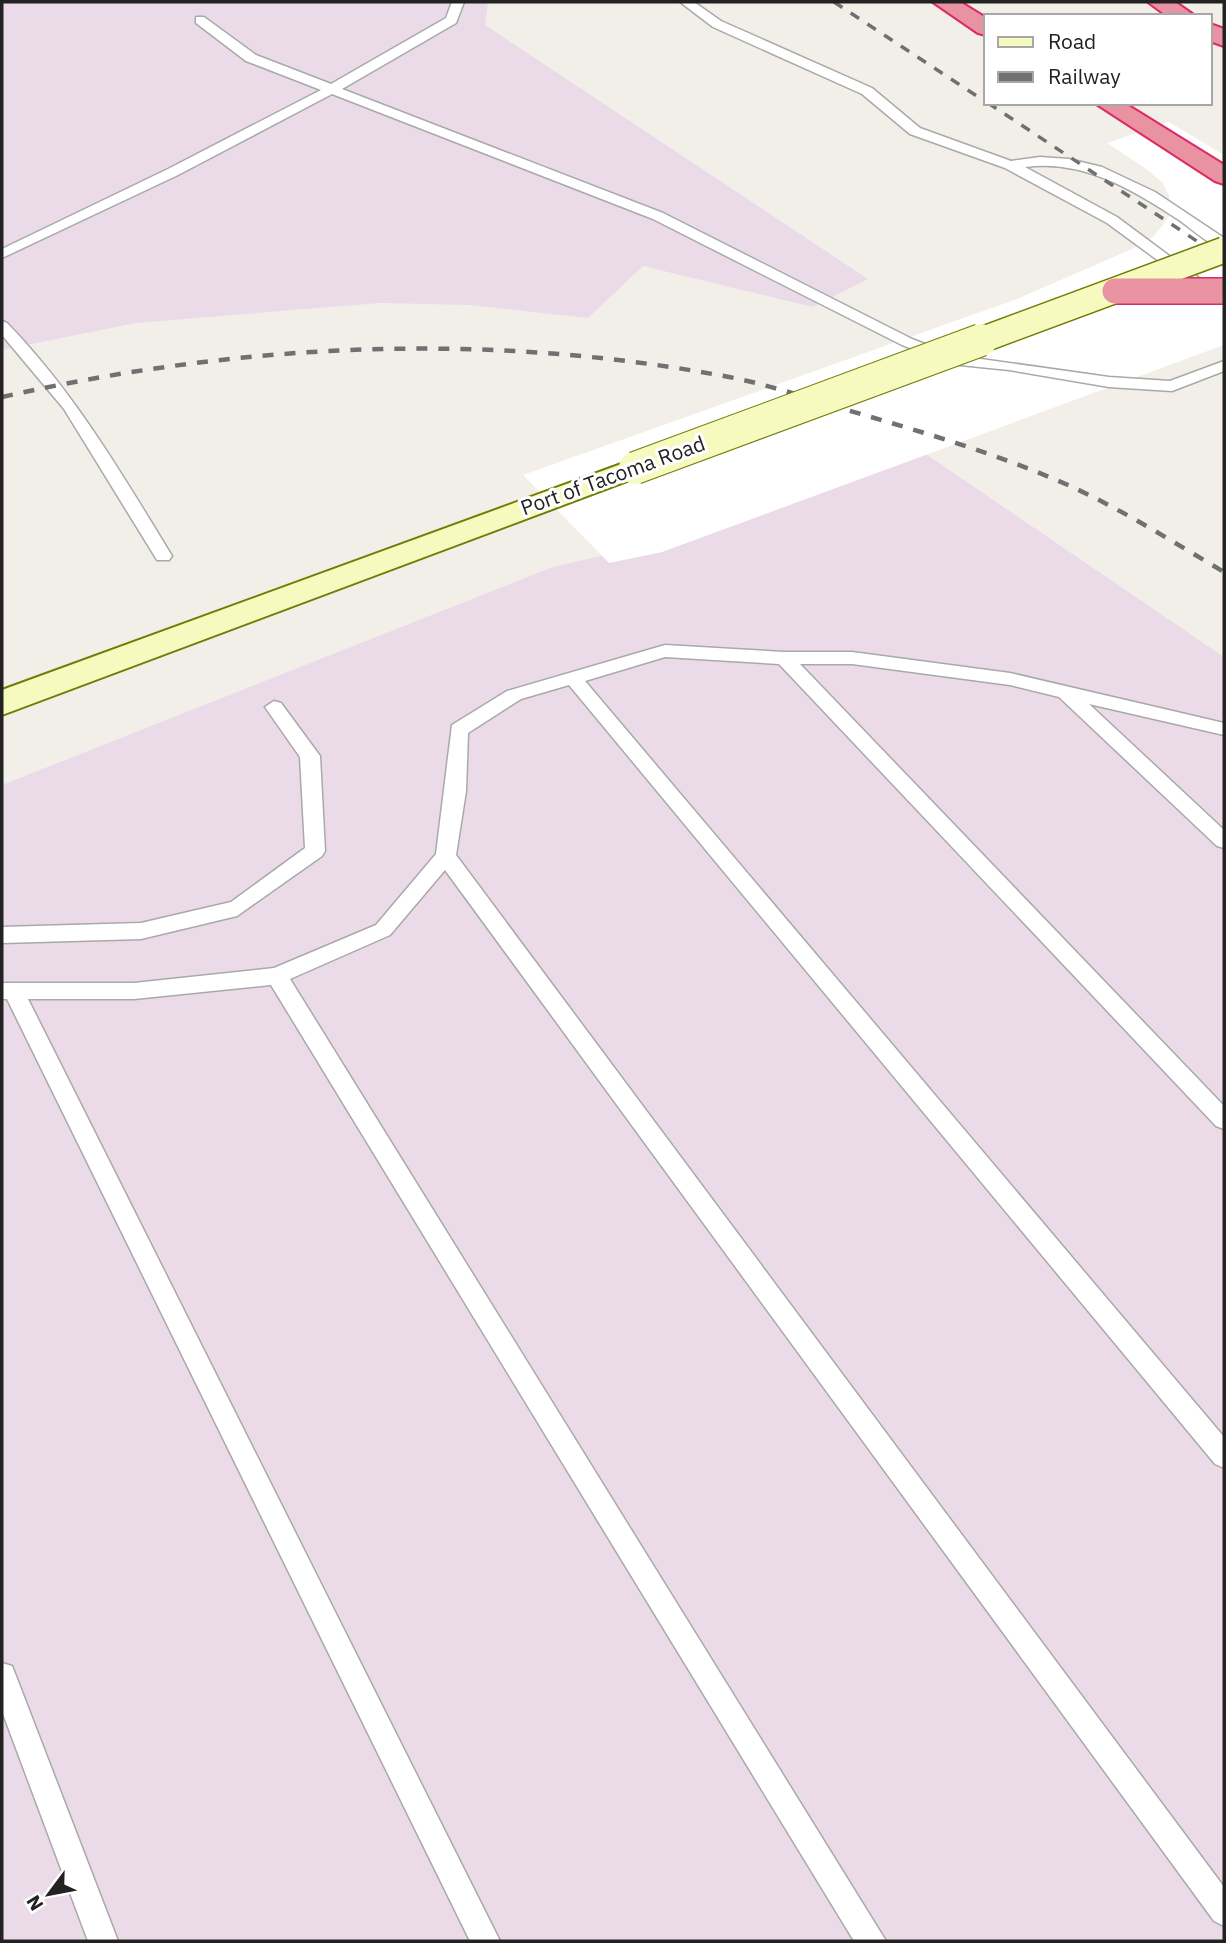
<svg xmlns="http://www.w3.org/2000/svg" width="1226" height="1943" font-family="'IBM Plex Sans',sans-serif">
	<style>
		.industrial { fill: #ebdbe8 }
		.pier { fill: #fff }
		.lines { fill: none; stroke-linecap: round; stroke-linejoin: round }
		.lane-casing { stroke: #a9a9a9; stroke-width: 3 }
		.secondary-casing { stroke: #707d05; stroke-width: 4 }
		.highway-casing { stroke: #dc2a67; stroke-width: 4 }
		.lane { fill: #fff; fill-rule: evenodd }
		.secondary { fill: #f7fabf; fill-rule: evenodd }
		.highway { fill: #e892a2; fill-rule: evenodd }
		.rail-far1 { stroke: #707070; stroke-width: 3.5; stroke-dasharray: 10 10; stroke-linecap: butt }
		.rail { stroke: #707070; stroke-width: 4.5; stroke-dasharray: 11 11; stroke-linecap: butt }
		.secondary-bridge-far1-casing { stroke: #707d05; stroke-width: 28; stroke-linecap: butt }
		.secondary-bridge-casing { stroke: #707d05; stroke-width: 34; stroke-linecap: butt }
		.highway-bridge-casing { stroke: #dc2a67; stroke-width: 28; stroke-linecap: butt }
		.secondary-bridge-far1 { stroke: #f7fabf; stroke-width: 25 }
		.secondary-bridge { stroke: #f7fabf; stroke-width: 32 }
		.highway-bridge { stroke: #e892a2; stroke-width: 25 }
		.labels { text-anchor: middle; stroke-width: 6; stroke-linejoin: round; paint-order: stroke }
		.far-street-label { font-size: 21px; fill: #222; stroke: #fff }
	</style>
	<rect width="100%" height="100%" fill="#f2efe9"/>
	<!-- industrial -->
	<path class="industrial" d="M2 2H488L485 25 868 279 813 307 643 266 588 318 470 305 380 303 136 323 2 350Z
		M908 442 1224 657V1941H2V785L553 567 669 540Z"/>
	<!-- pier -->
	<path class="pier" d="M1169 122 1224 155V345L662 552 609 563 523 475 1017 299 1132 249 1152 238 1163 225 1171 213 1169 196 1163 183 1148 170 1107 143Z"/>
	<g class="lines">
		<defs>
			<path id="lane" d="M452 2H464L456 23 342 89 663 213 912 339 953 355 1109 377 1170 381 1224 361V371L1172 391 1109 387 1009 370 950 364 902 345 653 219 332 94 178 175 2 258V249L168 169 321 90 246 61 196 23V17H204L256 55 331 84 446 18Z
				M680 2H694L721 21 872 88 920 128 1011 161 1040 157 1069 159 1102 167 1155 192 1224 238V248C1208 245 1192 229 1179 220 1132 189 1082 159 1025 167L1117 217 1222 295 1219 298H1209L1107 223 1005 168 910 134 862 94 713 27Z
				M2 321 7 323C74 392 122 474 172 556L169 560H157L64 409 2 335Z
				M665 645 784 652H852L1010 673 1224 723V735L1089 704 1224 830V848L1217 846 1059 697 1010 685 852 664H800L1224 1106V1129L1216 1126 779 664 665 657 585 681 1224 1437V1468L1215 1464 569 685 521 699 468 733 466 791 456 855 1224 1887V1926L1214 1921 445 870 390 935 290 979 886 1941H854L271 985 134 999H28L500 1941H470L7 999H2V983H134L274 968 376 925 436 854 452 725 507 691Z
				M274 701 281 703 320 756 325 851 322 856 237 916 141 939 2 943V927L141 923 231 902 305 848 300 757 265 707Z
				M2 1663 12 1666 16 1676 118 1941H88L2 1711Z"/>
			<path id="secondary" d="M635 459 646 462 650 468 646 474 2 715V690Z"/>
			<path id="highway" d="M933 2H960L986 18V35L978 33Z
				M1148 2H1175L1195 16H1167Z
				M1210 24 1224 29V46L1210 41Z
				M1095 103H1124L1224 165V184L1215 181Z"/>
		</defs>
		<!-- lane casing -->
		<use href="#lane" class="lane-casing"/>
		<!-- secondary casing -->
		<use href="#secondary" class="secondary-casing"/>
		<!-- highway casing -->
		<use href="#highway" class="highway-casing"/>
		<!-- lane -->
		<use href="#lane" class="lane"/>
		<!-- secondary -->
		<use href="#secondary" class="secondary"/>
		<!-- highway -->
		<use href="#highway" class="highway"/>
		<!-- rail-far1 -->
		<path class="rail-far1" d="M834 2 986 102
			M988 103 1224 259"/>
		<!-- rail -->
		<path class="rail" d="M2 397C242 343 486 331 729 377 775 386 819 402 864 415 933 435 1002 456 1068 485 1123 510 1173 542 1224 572"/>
		<defs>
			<path id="secondary-bridge-far1" d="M976 342 1224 250"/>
			<path id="secondary-bridge" d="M635 468 981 340"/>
			<path id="highway-bridge" d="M1115 291H1224"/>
		</defs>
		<!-- secondary-bridge-far1 casing -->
		<use href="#secondary-bridge-far1" class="secondary-bridge-far1-casing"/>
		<!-- secondary-bridge casing -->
		<use href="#secondary-bridge" class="secondary-bridge-casing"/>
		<!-- highway-bridge casing -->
		<use href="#highway-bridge" class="highway-bridge-casing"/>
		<!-- secondary-bridge-far1 -->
		<use href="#secondary-bridge-far1" class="secondary-bridge-far1"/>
		<!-- secondary-bridge -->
		<use href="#secondary-bridge" class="secondary-bridge"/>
		<!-- highway-bridge -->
		<use href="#highway-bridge" class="highway-bridge"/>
	</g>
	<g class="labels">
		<!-- far-street labels -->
		<g class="far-street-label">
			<text transform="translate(613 476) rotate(-20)" y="7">Port of Tacoma Road</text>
		</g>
	</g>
	<!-- border -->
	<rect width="1226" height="1943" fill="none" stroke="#222222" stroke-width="7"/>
	<!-- legend -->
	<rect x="984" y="14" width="228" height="91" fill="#ffffff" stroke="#a7a7a7" stroke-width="2"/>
	<rect x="998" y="37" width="35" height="10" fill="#f7fabf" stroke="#a7a7a7" stroke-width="2"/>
	<text x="1048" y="49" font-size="21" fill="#222222">Road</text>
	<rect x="998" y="72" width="35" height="10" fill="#707070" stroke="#a7a7a7" stroke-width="2"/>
	<text x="1048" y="84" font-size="21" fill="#222222">Railway</text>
	<!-- north arrow -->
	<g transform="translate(49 1894) rotate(238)" stroke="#ffffff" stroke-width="5" paint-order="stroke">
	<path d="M0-5L12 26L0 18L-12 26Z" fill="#222222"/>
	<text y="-10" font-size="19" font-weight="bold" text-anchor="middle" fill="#222222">N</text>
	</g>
</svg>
